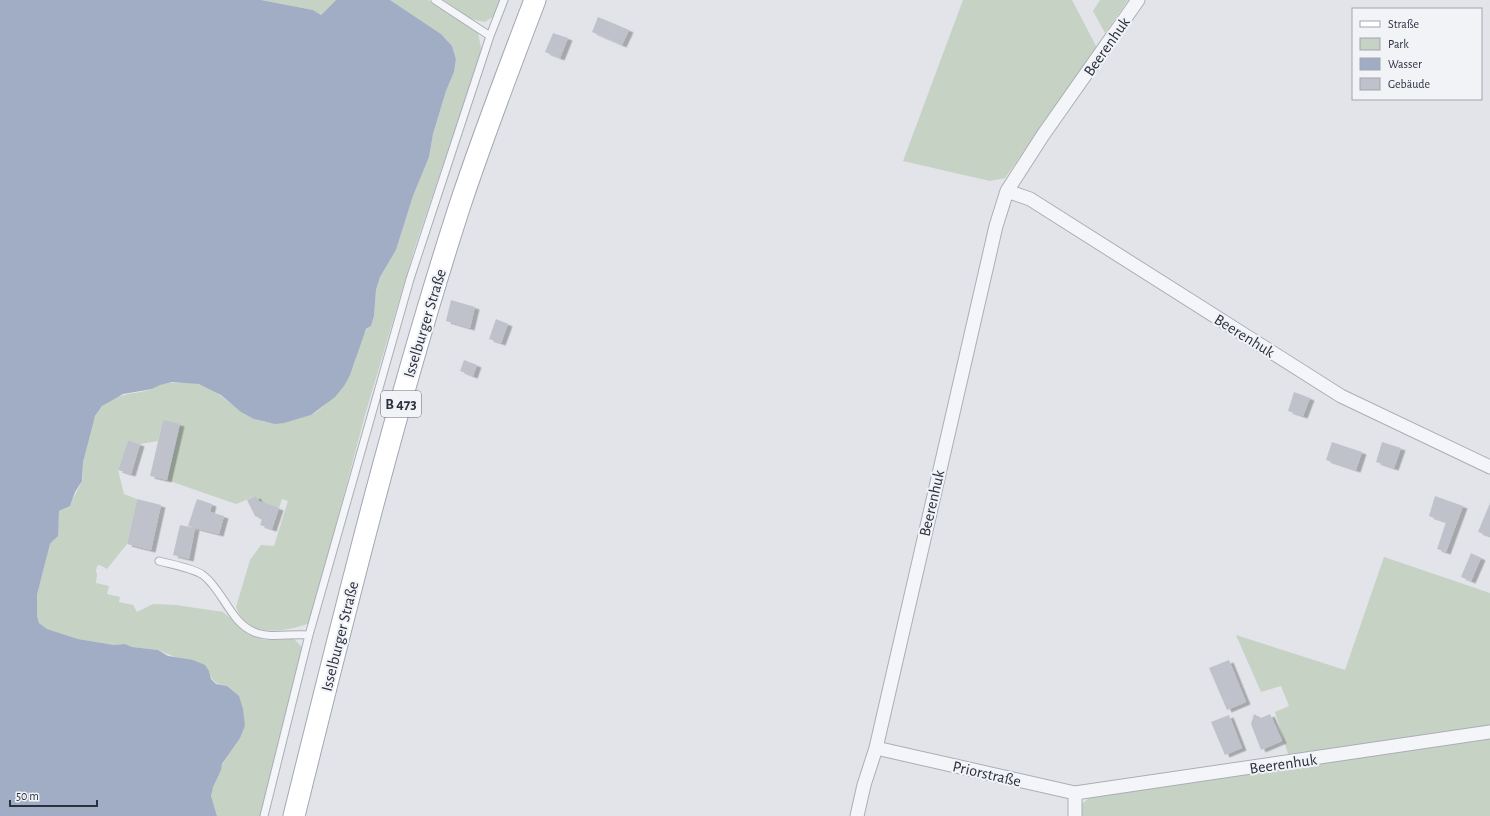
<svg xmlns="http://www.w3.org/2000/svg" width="1490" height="816" font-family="'Alegreya Sans',sans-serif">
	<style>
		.green { fill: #c5d2c4 }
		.water { fill: #a0adc5 }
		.building { fill: #c0c2cb; filter: url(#shadow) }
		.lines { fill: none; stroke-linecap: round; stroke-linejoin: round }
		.lane-casing { stroke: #abaeb6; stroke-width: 9 }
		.street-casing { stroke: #abaeb6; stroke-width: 15 }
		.primary-casing { stroke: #a2a7b4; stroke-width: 23 }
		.lane { stroke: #f4f5f8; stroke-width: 7 }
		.street { stroke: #f4f5f8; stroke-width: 13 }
		.primary { stroke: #fff; stroke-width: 21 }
		.labels { text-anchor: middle; stroke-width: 4; stroke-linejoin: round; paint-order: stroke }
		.shield { fill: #f1f3f7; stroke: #676a76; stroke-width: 1 }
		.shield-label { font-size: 15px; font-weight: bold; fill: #2c303f }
		.street-label { font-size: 16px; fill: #2c303f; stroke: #f1f3f7 }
	</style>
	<defs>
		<filter id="shadow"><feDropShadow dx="4.5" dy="2.5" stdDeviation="0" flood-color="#0004"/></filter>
	</defs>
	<rect width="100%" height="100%" fill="#e2e4e9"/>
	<!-- green -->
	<path class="green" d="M261 0H336L321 15 313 10Z
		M390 0H428L478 33 481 48 479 59 414 250 365 415 310 623C285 632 247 639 236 607L250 560 261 545 274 546 288 501 282 499 279 508 260 504 256 496 236 504 167 480 163 420 158 441 140 444 128 440 118 470 124 494 137 499 127 544 107 569 100 565 97 566 96 571 97 574 96 583 109 586 107 594 120 597 119 602 133 605 137 612 153 604 176 605 223 612 250 635 264 640 294 639 304 649 261 816H217C216 809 211 802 211 795 213 771 236 748 245 726L227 686C216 684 212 682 209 671L158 650 132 647 125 644 114 645 78 639 47 629 39 623 37 616V595L50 544C61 537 57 522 59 511L70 506C73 497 78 490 82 481 84 476 82 469 83 463 85 449 88 429 95 417 108 391 131 396 152 389 155 388 157 386 160 385 167 382 190 382 199 384 208 386 218 393 225 399 257 424 270 429 310 415 325 410 344 383 352 369 359 356 358 334 371 326L374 316 376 290 380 277 396 250 413 196 429 157 433 134 446 91 454 72 456 59 452 46 441 34Z
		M444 0H501L494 16 485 22 471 19Z
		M963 0H1072L1097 48 1005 178 990 181 903 161Z
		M1100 0H1128L1105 33 1093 11Z
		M1384 557 1490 593V727L1289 757 1275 712 1289 706 1281 686 1261 692 1236 635 1345 670Z
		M1490 736V816H1078L1080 805 1092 796Z"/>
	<!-- water -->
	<path class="water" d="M0 0H261L313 10 321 15 336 0H390L441 34 452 46 456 59 454 72 446 91 433 134 429 157 413 196 396 250 380 277 376 290 374 316 371 326 366 329 350 375 344 386 335 397 311 415 284 423 275 424 254 419 241 412 221 395 199 384 172 382 160 385 152 389 123 394 102 406 95 416 83 462 82 481 75 492 70 506 59 511 58 536 50 544 37 595V616L39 623 47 629 78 639 114 645 125 644 132 647 158 650 168 656 193 660 205 665 209 671 211 679 216 684 227 686 239 696 243 709 245 726 240 738 222 764 221 770 213 787 211 796 217 816H0Z"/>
	<!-- building -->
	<path class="building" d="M598 17 629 30 622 45 592 32Z
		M553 33 568 38 560 58 545 52Z
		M451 300 475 307 470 328 446 321Z
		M496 319 508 324 501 343 489 339Z
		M464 360 477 365 473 376 460 371Z
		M1294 392 1310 398 1303 416 1288 411Z
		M163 420 180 424 167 480 150 476Z
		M128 440 140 444 131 474 118 470Z
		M1332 442 1362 452 1356 470 1326 460Z
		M1382 442 1401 448 1394 468 1376 462Z
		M256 496 259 501 279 508 272 529 260 525 262 519 255 516 247 500Z
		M1435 496 1463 506 1446 552 1437 549 1446 522 1429 516Z
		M137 499 161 505 151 550 127 544Z
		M197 499 212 504 210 512 224 516 219 534 188 526Z
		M1490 503V536L1478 532Z
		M180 525 195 528 189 559 173 555Z
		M1471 553 1481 558 1471 581 1461 577Z
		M1229 660 1246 702 1227 710 1209 668Z
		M1254 714 1261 718 1270 714 1282 741 1261 750 1251 724Z
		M1229 715 1242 748 1225 755 1211 722Z"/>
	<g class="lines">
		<defs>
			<path id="lane" d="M435 0 490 36
				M159 561C170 564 193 568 203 575 223 590 230 622 254 632 270 639 292 633 309 635
				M264 816 309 635 410 279 490 36 504 0"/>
			<path id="street" d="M1007 191 1030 199 1341 396 1490 467
				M876 748 1075 793V816
				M1075 793 1490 732
				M857 816 864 785 876 748 996 226 1007 191 1043 135 1138 0"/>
			<path id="primary" d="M294 816C345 611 395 406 460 205 483 136 509 68 535 0"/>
		</defs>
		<!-- lane casing -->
		<use href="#lane" class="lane-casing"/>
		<!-- street casing -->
		<use href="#street" class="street-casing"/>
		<!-- primary casing -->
		<use href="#primary" class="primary-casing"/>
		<!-- lane -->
		<use href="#lane" class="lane"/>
		<!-- street -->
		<use href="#street" class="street"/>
		<!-- primary -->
		<use href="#primary" class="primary"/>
	</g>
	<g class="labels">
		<!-- shield labels -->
		<rect class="shield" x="381" y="391" width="40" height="26" rx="3"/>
		<g class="shield-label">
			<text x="401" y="409">B 473</text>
		</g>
		<!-- street labels -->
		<g class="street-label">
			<text transform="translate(1106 46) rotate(-55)" y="6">Beerenhuk</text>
			<text transform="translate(424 323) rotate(-73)" y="6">Isselburger Straße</text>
			<text transform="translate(1245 335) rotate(32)" y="6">Beerenhuk</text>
			<text transform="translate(931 503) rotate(-77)" y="6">Beerenhuk</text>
			<text transform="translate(339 636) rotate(-76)" y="6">Isselburger Straße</text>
			<text transform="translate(1283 763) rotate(-8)" y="6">Beerenhuk</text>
			<text transform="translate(987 773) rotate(13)" y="6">Priorstraße</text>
		</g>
	</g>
	<!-- legend -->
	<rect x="1352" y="8" width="130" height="92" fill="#f1f3f7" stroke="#a2a5ad"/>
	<rect x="1360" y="21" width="20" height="6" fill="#ffffff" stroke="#a2a5ad"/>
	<text x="1388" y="28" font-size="12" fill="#2c303f">Straße</text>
	<rect x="1360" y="38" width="20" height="12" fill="#c5d2c4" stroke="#a2a5ad"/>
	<text x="1388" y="48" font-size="12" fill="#2c303f">Park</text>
	<rect x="1360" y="58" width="20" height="12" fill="#a0adc5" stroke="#a2a5ad"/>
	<text x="1388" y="68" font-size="12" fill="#2c303f">Wasser</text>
	<rect x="1360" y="78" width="20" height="12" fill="#c0c2cb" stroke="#a2a5ad"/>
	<text x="1388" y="88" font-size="12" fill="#2c303f">Gebäude</text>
	<!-- scale -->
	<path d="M10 800v6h87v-6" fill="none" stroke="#2c303f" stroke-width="2"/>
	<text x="16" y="800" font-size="12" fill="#2c303f" stroke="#f1f3f7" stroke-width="3" paint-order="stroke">50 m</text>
</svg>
